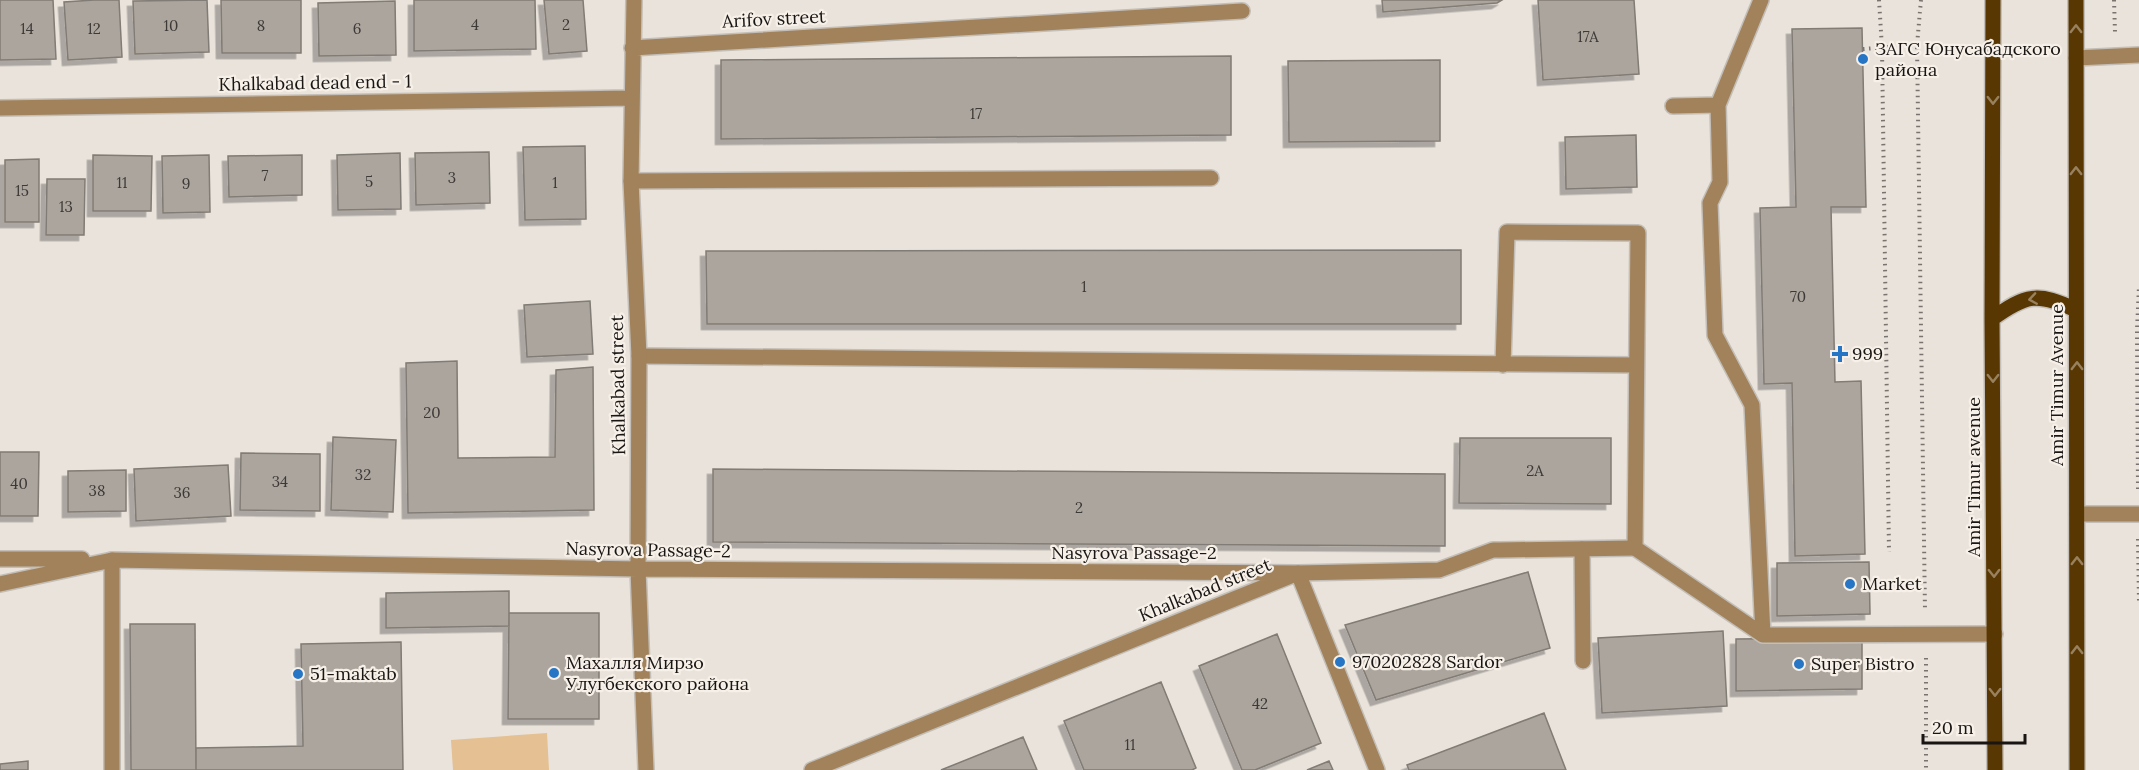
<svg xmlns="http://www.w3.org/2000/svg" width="2139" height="770" font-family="Lora,serif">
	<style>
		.green { fill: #e5c092 }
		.building { fill: #aba59e; stroke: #817b74; stroke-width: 1.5; filter: url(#shadow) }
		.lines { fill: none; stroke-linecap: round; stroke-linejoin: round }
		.lane-casing { stroke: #c3beb7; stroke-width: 18 }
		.street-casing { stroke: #c3beb7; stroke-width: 18 }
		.primary-casing { stroke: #c3beb7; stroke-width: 18 }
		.path { stroke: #78736f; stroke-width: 4; stroke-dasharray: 1.5 4.5; stroke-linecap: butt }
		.lane { stroke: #a2825a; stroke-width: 15 }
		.street { stroke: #a2825a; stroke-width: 15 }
		.primary { stroke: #583702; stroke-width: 15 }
		.oneway { stroke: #98815e }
		.poi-dot { fill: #2676c5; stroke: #f7f0e8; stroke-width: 2 }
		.labels { text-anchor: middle; stroke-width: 4.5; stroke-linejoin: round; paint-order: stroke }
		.number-label { font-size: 15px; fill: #3d3936 }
		.street-label { font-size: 18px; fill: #181513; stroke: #f7f0e8 }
		.poi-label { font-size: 18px; fill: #181513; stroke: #f7f0e8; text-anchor: start }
	</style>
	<defs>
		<filter id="shadow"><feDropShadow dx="-5.5" dy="5.5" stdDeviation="0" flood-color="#0004"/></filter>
	</defs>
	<rect width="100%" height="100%" fill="#e9e3db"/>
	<!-- green -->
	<path class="green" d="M547 733 549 770H453L451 740Z"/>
	<!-- building -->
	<path class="building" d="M0 0H53L56 59 0 60Z
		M94 0H119L122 57 68 60 64 2Z
		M207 0 209 52 135 54 133 1Z
		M221 0H301V53H222Z
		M414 0H535L536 49 414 51Z
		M544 0H583L587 51 549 54Z
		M1382 0H1502L1497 3 1383 12Z
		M1538 0H1634L1639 74 1543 80Z
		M395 1 396 55 319 56 318 3Z
		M1862 28 1866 207H1831L1835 382 1861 381 1865 554 1795 556 1792 383 1764 384 1760 208 1796 207 1792 29Z
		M1231 56V135L721 139V60Z
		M1440 60V141L1289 142 1288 61Z
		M1636 135 1637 187 1566 189 1565 137Z
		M585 146 586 219 525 220 523 147Z
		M489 152 490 203 416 205 415 153Z
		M400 153 401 209 338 210 337 155Z
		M93 155 152 156 151 211H93Z
		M209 155 210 212 163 213 162 156Z
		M302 155V195L229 197 228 156Z
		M39 159V222H5V160Z
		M47 179H85L84 235H46Z
		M1461 250V324H707L706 251Z
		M590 301 593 354 527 357 524 305Z
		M457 361 458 458 555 457 556 370 593 367 594 510 408 513 406 363Z
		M333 437 396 440 393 512 331 510Z
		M1460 438H1611V504L1459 503Z
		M0 452H39L38 516H0Z
		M241 453 320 454V511L240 510Z
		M228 465 231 516 136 521 134 469Z
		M713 469 1445 474V546L713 542Z
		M126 470V511L68 512V471Z
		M1869 562 1870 614 1777 616V563Z
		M1528 572 1550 648 1376 700 1345 625Z
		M509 591V626L386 628V593Z
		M509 613H599V719H508Z
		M130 624H195L196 770H131Z
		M1723 631 1727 706 1602 713 1598 638Z
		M1277 634 1321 743 1255 770H1242L1199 666Z
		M1862 638V689L1736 691V639Z
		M401 642 403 770H196V748L303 746 301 644Z
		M1161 682 1196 768 1192 770H1084L1064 721Z
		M1544 713 1566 770H1409L1407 765Z
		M1023 737 1037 770H941Z
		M28 761V770H0V764Z
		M1329 761 1333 770H1307Z"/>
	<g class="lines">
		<defs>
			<path id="lane" d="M1761 0 1718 105 1720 182 1710 203 1715 335 1752 405 1763 635
				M2076 58 2139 55
				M1673 106 1718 105
				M631 181 1211 178
				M639 356 1636 365
				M1503 365 1507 232 1638 233 1635 548 1763 635 1995 634
				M2077 514H2139
				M1582 549 1583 661
				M112 560V770
				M1298 573 1377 770"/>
			<path id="street" d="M634 0 631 181 639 356 638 569 646 770
				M632 48 1242 11
				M0 108 631 98
				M0 559H82
				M0 584 112 560 638 569 1298 573
				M812 770 1298 573 1439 570 1493 550H1500L1635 548"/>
			<path id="primary" d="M1993 0 1992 319 1995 770
				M2076 0 2077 770
				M1992 319C2026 294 2038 292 2076 310"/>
		</defs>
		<!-- lane casing -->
		<use href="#lane" class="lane-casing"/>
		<!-- street casing -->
		<use href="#street" class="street-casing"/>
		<!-- primary casing -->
		<use href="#primary" class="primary-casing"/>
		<!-- path -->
		<path class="path" d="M1879 0 1882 48 1889 552
			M1921 0 1917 45 1925 611
			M2114 0 2115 32
			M1863 49 1917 45
			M2138 489 2137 330 2139 286
			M2138 539 2139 602
			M1926 658V770"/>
		<!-- lane -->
		<use href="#lane" class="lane"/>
		<!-- street -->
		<use href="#street" class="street"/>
		<!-- primary -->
		<use href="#primary" class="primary"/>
	</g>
	<!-- one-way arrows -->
	<defs><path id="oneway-chevron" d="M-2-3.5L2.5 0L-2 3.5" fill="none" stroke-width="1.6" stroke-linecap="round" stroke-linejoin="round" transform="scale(1.5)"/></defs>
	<g class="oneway">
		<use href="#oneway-chevron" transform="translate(2076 29) rotate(-90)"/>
		<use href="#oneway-chevron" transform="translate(1993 100) rotate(90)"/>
		<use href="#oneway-chevron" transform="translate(2076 171) rotate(-90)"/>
		<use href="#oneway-chevron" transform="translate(2033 299) rotate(171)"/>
		<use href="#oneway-chevron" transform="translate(2077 366) rotate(-90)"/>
		<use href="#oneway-chevron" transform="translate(1993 378) rotate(90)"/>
		<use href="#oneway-chevron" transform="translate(2077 561) rotate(-90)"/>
		<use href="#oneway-chevron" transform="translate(1994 573) rotate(89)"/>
		<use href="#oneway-chevron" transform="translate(2077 650) rotate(-90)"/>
		<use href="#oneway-chevron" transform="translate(1995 692) rotate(90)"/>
	</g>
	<!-- markers -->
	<g class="poi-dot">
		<circle cx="1863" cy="59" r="6"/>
		<path d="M1837 345h6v6h6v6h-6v6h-6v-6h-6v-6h6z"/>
		<circle cx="1850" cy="584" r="6"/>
		<circle cx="1340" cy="662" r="6"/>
		<circle cx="1799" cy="664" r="6"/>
		<circle cx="554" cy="673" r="6"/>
		<circle cx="298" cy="674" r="6"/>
	</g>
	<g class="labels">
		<!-- number labels -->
		<g class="number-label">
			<text x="475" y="30">4</text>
			<text x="566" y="30">2</text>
			<text x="171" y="31">10</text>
			<text x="261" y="31">8</text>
			<text x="27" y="34">14</text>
			<text x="94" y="34">12</text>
			<text x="357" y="34">6</text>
			<text x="1588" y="42">17A</text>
			<text x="976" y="119">17</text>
			<text x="265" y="181">7</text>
			<text x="452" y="183">3</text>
			<text x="369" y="187">5</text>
			<text x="122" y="188">11</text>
			<text x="555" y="188">1</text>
			<text x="186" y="189">9</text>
			<text x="22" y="196">15</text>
			<text x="66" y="212">13</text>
			<text x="1084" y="292">1</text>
			<text x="1798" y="302">70</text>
			<text x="432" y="418">20</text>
			<text x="1535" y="476">2А</text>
			<text x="363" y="480">32</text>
			<text x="280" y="487">34</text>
			<text x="19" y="489">40</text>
			<text x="97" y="496">38</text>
			<text x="182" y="498">36</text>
			<text x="1079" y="513">2</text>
			<text x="1260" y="709">42</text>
			<text x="1130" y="750">11</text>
		</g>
		<!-- street labels -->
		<g class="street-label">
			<text transform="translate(774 19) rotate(-3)" y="6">Arifov street</text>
			<text transform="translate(315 83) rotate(-1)" y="6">Khalkabad dead end - 1</text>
			<text transform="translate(618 385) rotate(-91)" y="6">Khalkabad street</text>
			<text transform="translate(2057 385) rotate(-90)" y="6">Amir Timur Avenue</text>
			<text transform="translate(1974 477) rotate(-90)" y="6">Amir Timur avenue</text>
			<text transform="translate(648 550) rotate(1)" y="6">Nasyrova Passage-2</text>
			<text x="1134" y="559">Nasyrova Passage-2</text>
			<text transform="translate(1205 590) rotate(-22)" y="6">Khalkabad street</text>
		</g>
		<!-- poi labels -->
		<g class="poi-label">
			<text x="1875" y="55">ЗАГС Юнусабадского<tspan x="1875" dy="21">района</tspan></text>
			<text x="1852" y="360">999</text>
			<text x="1862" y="590">Market</text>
			<text x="1352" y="668">970202828 Sardor</text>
			<text x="566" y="669">Махалля Мирзо<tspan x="566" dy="21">Улугбекского района</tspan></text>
			<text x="1811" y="670">Super Bistro</text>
			<text x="310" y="680">51-maktab</text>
		</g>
	</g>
	<!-- scale -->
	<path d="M1923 734v9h102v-9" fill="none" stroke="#181513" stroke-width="3"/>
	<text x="1932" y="734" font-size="18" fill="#181513" stroke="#f7f0e8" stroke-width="4.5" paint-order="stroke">20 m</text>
</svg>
